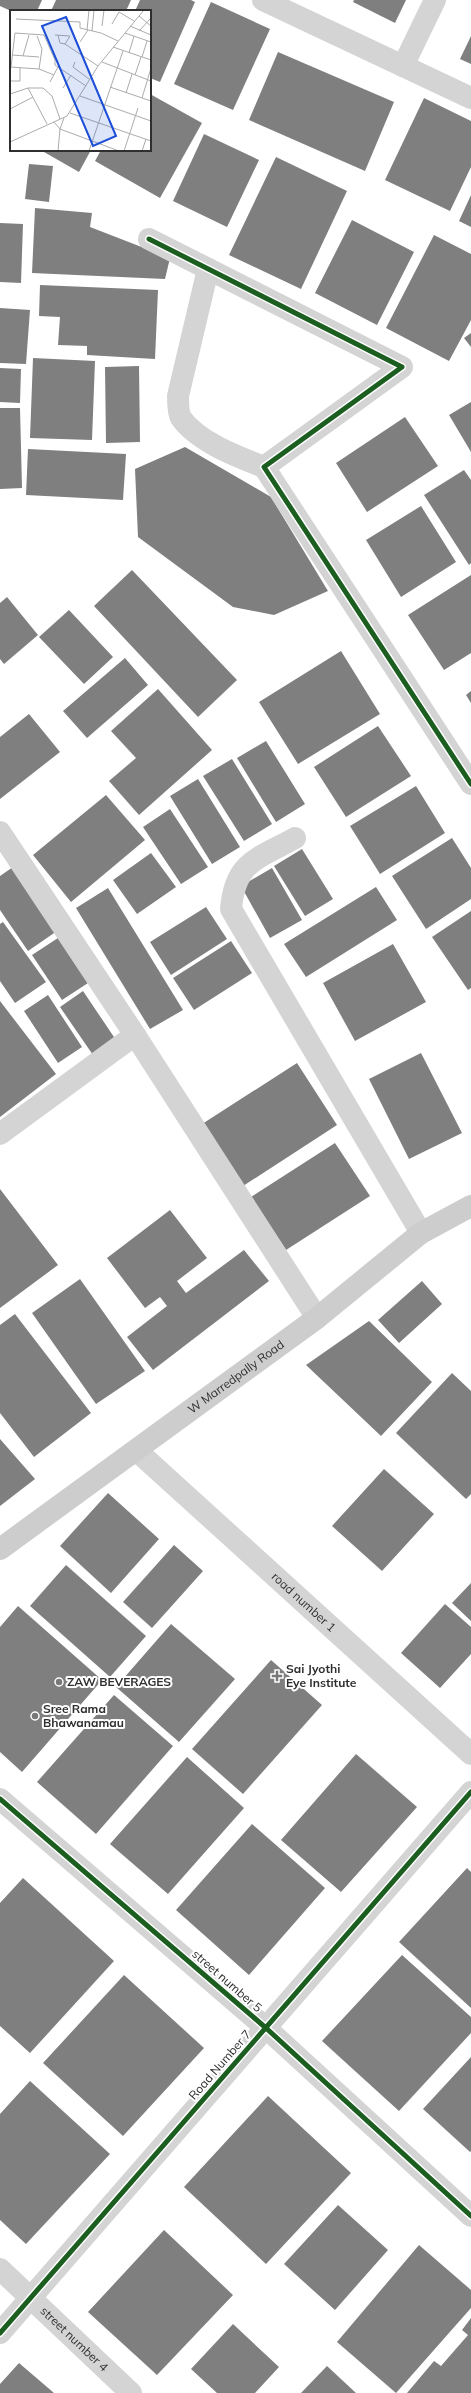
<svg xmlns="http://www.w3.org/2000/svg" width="471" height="2393" font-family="Mulish,sans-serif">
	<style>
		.building { fill: #7f7f7f }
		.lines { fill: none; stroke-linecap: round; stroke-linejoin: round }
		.minor { stroke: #d4d4d4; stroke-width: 22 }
		.secondary { stroke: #cdcdcd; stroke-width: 22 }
		.cycleway-casing { stroke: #fff; stroke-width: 8 }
		.cycleway { stroke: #1b5e20; stroke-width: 5 }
		.poi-dot { fill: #787878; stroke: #fff; stroke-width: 1.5 }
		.labels { text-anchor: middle; stroke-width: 4; stroke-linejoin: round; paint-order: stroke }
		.street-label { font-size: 12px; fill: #2f2f2f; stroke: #fff }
		.poi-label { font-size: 12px; font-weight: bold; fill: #2f2f2f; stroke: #fff; text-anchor: start }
		.inset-road { fill: none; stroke: #acacac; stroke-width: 1 }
		.view { fill: #1d4ed8; fill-opacity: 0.15; stroke: #1d4ed8; stroke-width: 2 }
		.inset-edge { fill: none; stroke: #2f2f2f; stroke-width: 2 }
	</style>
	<rect width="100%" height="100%" fill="#fff"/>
	<!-- building -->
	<path class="building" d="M0 0H42L37 11H11L0 6Z
		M56 0H131L126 11H51Z
		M140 0H191L195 2 160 82 150 78V11H135Z
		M354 0H406L395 23 353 2Z
		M211 2 270 29 233 110 174 84Z
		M471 36V64L460 59Z
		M278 52 394 102 365 171 249 120Z
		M150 94 202 123 160 198 95 161 101 150H150Z
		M424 98 471 121V167L450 211 385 180Z
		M204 134 259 160 227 227 173 201Z
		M46 150H91L79 172 44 152Z
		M276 157 347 191 301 289 229 255Z
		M29 164 53 166 49 202 25 199Z
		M471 195V227L459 221Z
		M35 208 92 213 90 227 170 258 165 279 32 273Z
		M352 220 414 252 377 325 315 293Z
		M0 223 23 224 21 283 0 282Z
		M434 235 471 254V320L449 361 386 328Z
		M40 285 158 290 155 359 87 355V346L58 345 60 317 39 316Z
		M0 308 30 310 26 364 0 363Z
		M471 333V347L464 338Z
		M33 358 95 361 92 440 30 438Z
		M139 366 140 442 106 443 105 367Z
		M0 368 21 369 20 403 0 402Z
		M471 402V452L449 415Z
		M0 408H20L22 488 0 489Z
		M405 417 438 466 367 512 336 463Z
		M185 447 271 497 328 591 274 615 233 607 138 537 135 469Z
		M28 449 126 454 123 500 26 495Z
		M464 470 471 480V563L469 565 424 495Z
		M421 506 456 562 401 597 366 540Z
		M132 570 237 680 198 717 94 606Z
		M471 575V653L444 670 408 615Z
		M7 597 38 635 4 664 0 659V603Z
		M69 610 113 657 84 684 39 637Z
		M341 651 380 714 298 764 259 702Z
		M125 658 148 685 87 738 63 711Z
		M158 689 212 750 139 815 109 781 136 758 111 731Z
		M471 691V703L466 695Z
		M29 714 60 752 0 799V737Z
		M378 726 411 776 346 817 314 767Z
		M266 741 305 804 276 822 237 758Z
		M232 759 272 824 244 841 203 776Z
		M198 779 240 847 212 864 170 796Z
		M416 786 445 833 380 874 350 826Z
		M106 795 145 840 71 902 33 855Z
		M170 809 208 867 181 884 143 827Z
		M452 838 471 868V899L426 929 392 876Z
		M302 849 333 899 305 916 274 866Z
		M151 853 176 887 137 914 113 880Z
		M13 867 57 931 28 951 0 910V876Z
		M272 868 302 920 270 938 241 886Z
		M376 887 397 920 306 977 284 944Z
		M108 888 183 1010 150 1029 76 908Z
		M206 907 227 939 171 975 150 942Z
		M471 911V988L468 990 432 937Z
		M3 922 46 982 15 1003 0 981V924Z
		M58 938 88 983 62 1000 32 955Z
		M231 941 252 973 194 1010 173 978Z
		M393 944 426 1002 355 1041 323 983Z
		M83 991 116 1040 93 1055 60 1007Z
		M48 995 82 1047 58 1063 24 1011Z
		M0 1001 56 1074 0 1117Z
		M421 1053 462 1133 409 1159 369 1079Z
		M297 1063 337 1125 240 1188 199 1126Z
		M335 1143 370 1196 286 1250 251 1197Z
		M0 1189 58 1265 0 1308Z
		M170 1210 207 1258 177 1281 186 1293 244 1250 269 1281 153 1370 127 1337 167 1306 160 1297 145 1308 107 1258Z
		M80 1279 145 1371 96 1404 32 1313Z
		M422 1281 442 1304 399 1343 378 1320Z
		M15 1314 91 1413 34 1457 0 1413V1325Z
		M369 1321 432 1382 381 1436 306 1365Z
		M452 1373 471 1391V1494L466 1499 396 1433Z
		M0 1439 35 1479 0 1506Z
		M384 1469 434 1514 382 1571 332 1526Z
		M108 1493 159 1539 111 1593 60 1546Z
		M174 1545 203 1571 152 1628 123 1602Z
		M66 1565 146 1636 110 1677 30 1606Z
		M471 1583V1621L452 1603Z
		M445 1604 471 1627V1654L440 1688 401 1653Z
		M18 1606 102 1680 22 1772 0 1752V1627Z
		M171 1624 235 1679 179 1742 116 1687Z
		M271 1660 322 1705 243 1794 192 1749Z
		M114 1695 173 1746 96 1834 37 1782Z
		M356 1754 417 1807 341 1892 281 1840Z
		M187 1757 244 1808 168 1894 110 1844Z
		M252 1824 325 1888 249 1975 176 1910Z
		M467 1868 471 1872V2008L399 1942Z
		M23 1878 114 1961 30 2053 0 2026V1903Z
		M402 1955 471 2017V2033L399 2111 322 2041Z
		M124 1975 204 2048 123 2136 43 2063Z
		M471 2057V2151L470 2152 423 2109Z
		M30 2081 110 2154 26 2244 0 2220V2114Z
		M268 2096 351 2173 266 2264 184 2187Z
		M338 2205 388 2250 335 2310 284 2264Z
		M164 2230 233 2295 157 2375 88 2312Z
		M419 2245 471 2290V2308L396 2393 337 2342Z
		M471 2318V2393H407L434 2361 441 2366 468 2335 462 2330Z
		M233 2324 279 2367 255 2393H217L191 2369Z
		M19 2363 54 2393H0V2384Z
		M327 2366 356 2393H301Z"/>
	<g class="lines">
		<!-- minor -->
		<g class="minor">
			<path d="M263 0 471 98"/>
			<path d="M403 66 435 0"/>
			<path d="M149 239 402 367 264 467 471 784"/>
			<path d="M208 269 178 396C178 402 178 413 181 418 198 442 238 457 264 467"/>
			<path d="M0 832 135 1035 317 1318"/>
			<path d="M295 838C258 859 235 861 231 909L421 1233"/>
			<path d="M0 1134 135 1035"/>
			<path id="s1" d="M137 1451 471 1754"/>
			<path d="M0 1799 266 2028 471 2216"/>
			<path id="s2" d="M0 2269 131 2393"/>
			<path d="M0 2333 471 1792"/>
		</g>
		<!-- secondary -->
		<path class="secondary" id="s3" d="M0 1549 317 1318 421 1233 471 1206"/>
		<defs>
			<path id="cycleway" d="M149 239 402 367 264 467 471 784
				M0 1799 266 2028 471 2216
				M0 2333 471 1792"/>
		</defs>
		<!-- cycleway casing -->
		<use href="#cycleway" class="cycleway-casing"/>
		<!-- cycleway -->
		<use href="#cycleway" class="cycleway"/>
	</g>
	<!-- markers -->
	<g class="poi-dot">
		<path d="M275 1670h4v4h4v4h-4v4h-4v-4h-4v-4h4z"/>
		<circle cx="59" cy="1682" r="4"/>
		<circle cx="35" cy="1716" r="4"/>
	</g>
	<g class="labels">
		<!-- street labels -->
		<g class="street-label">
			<text dy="4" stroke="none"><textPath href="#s3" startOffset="292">W Marredpally Road</textPath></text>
			<text dy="4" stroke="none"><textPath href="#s1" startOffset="225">road number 1</textPath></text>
			<text transform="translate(227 1981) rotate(41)" y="4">street number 5</text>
			<text transform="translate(220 2065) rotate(-49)" y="4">Road Number 7</text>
			<text dy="4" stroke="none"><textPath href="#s2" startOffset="102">street number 4</textPath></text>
		</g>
		<!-- poi labels -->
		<g class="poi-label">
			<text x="286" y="1673">Sai Jyothi<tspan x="286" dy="14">Eye Institute</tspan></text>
			<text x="67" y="1686">ZAW BEVERAGES</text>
			<text x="43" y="1713">Sree Rama<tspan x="43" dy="14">Bhawanamau</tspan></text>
		</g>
	</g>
	<!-- overview -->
	<g transform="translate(10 10)">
		<rect width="141" height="141" fill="#fff"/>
		<path class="inset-road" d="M129 6 141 16M6 9 70 12V18L91 23 108 31M102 14 109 2 124 11M92 16 94 0M120 16 141 25M77 20 79 0M82 21 84 0M129 21 141 8M115 23 141 32M45 25 60 26 55 34 88 56M48 25 50 33 55 34M70 32 78 20M103 37 141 50M119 43 124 26M2 45 29 47M13 46 19 25M132 47 137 31M65 52 63 57 79 69M92 52 141 71M0 57 29 59 32 39 27 26M1 57 5 23 34 25 45 50V55L76 76M29 59 44 65M125 65 131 47M0 71H10V58M40 72 48 57M100 77 141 91M18 78 37 114M53 78 61 65M116 83 122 64M0 84 18 78H33L42 86 50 109M70 86 141 111M132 88 141 58M0 99 23 87M60 103 141 131M54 108 50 119 109 141M44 112 50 119 48 141M0 132 57 106 88 56 134 0M79 141 113 41M114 141 128 98M132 141 136 129"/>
		<path class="view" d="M56 7 106 126 83 136 32 16Z"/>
		<rect width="141" height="141" class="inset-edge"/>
	</g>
</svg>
